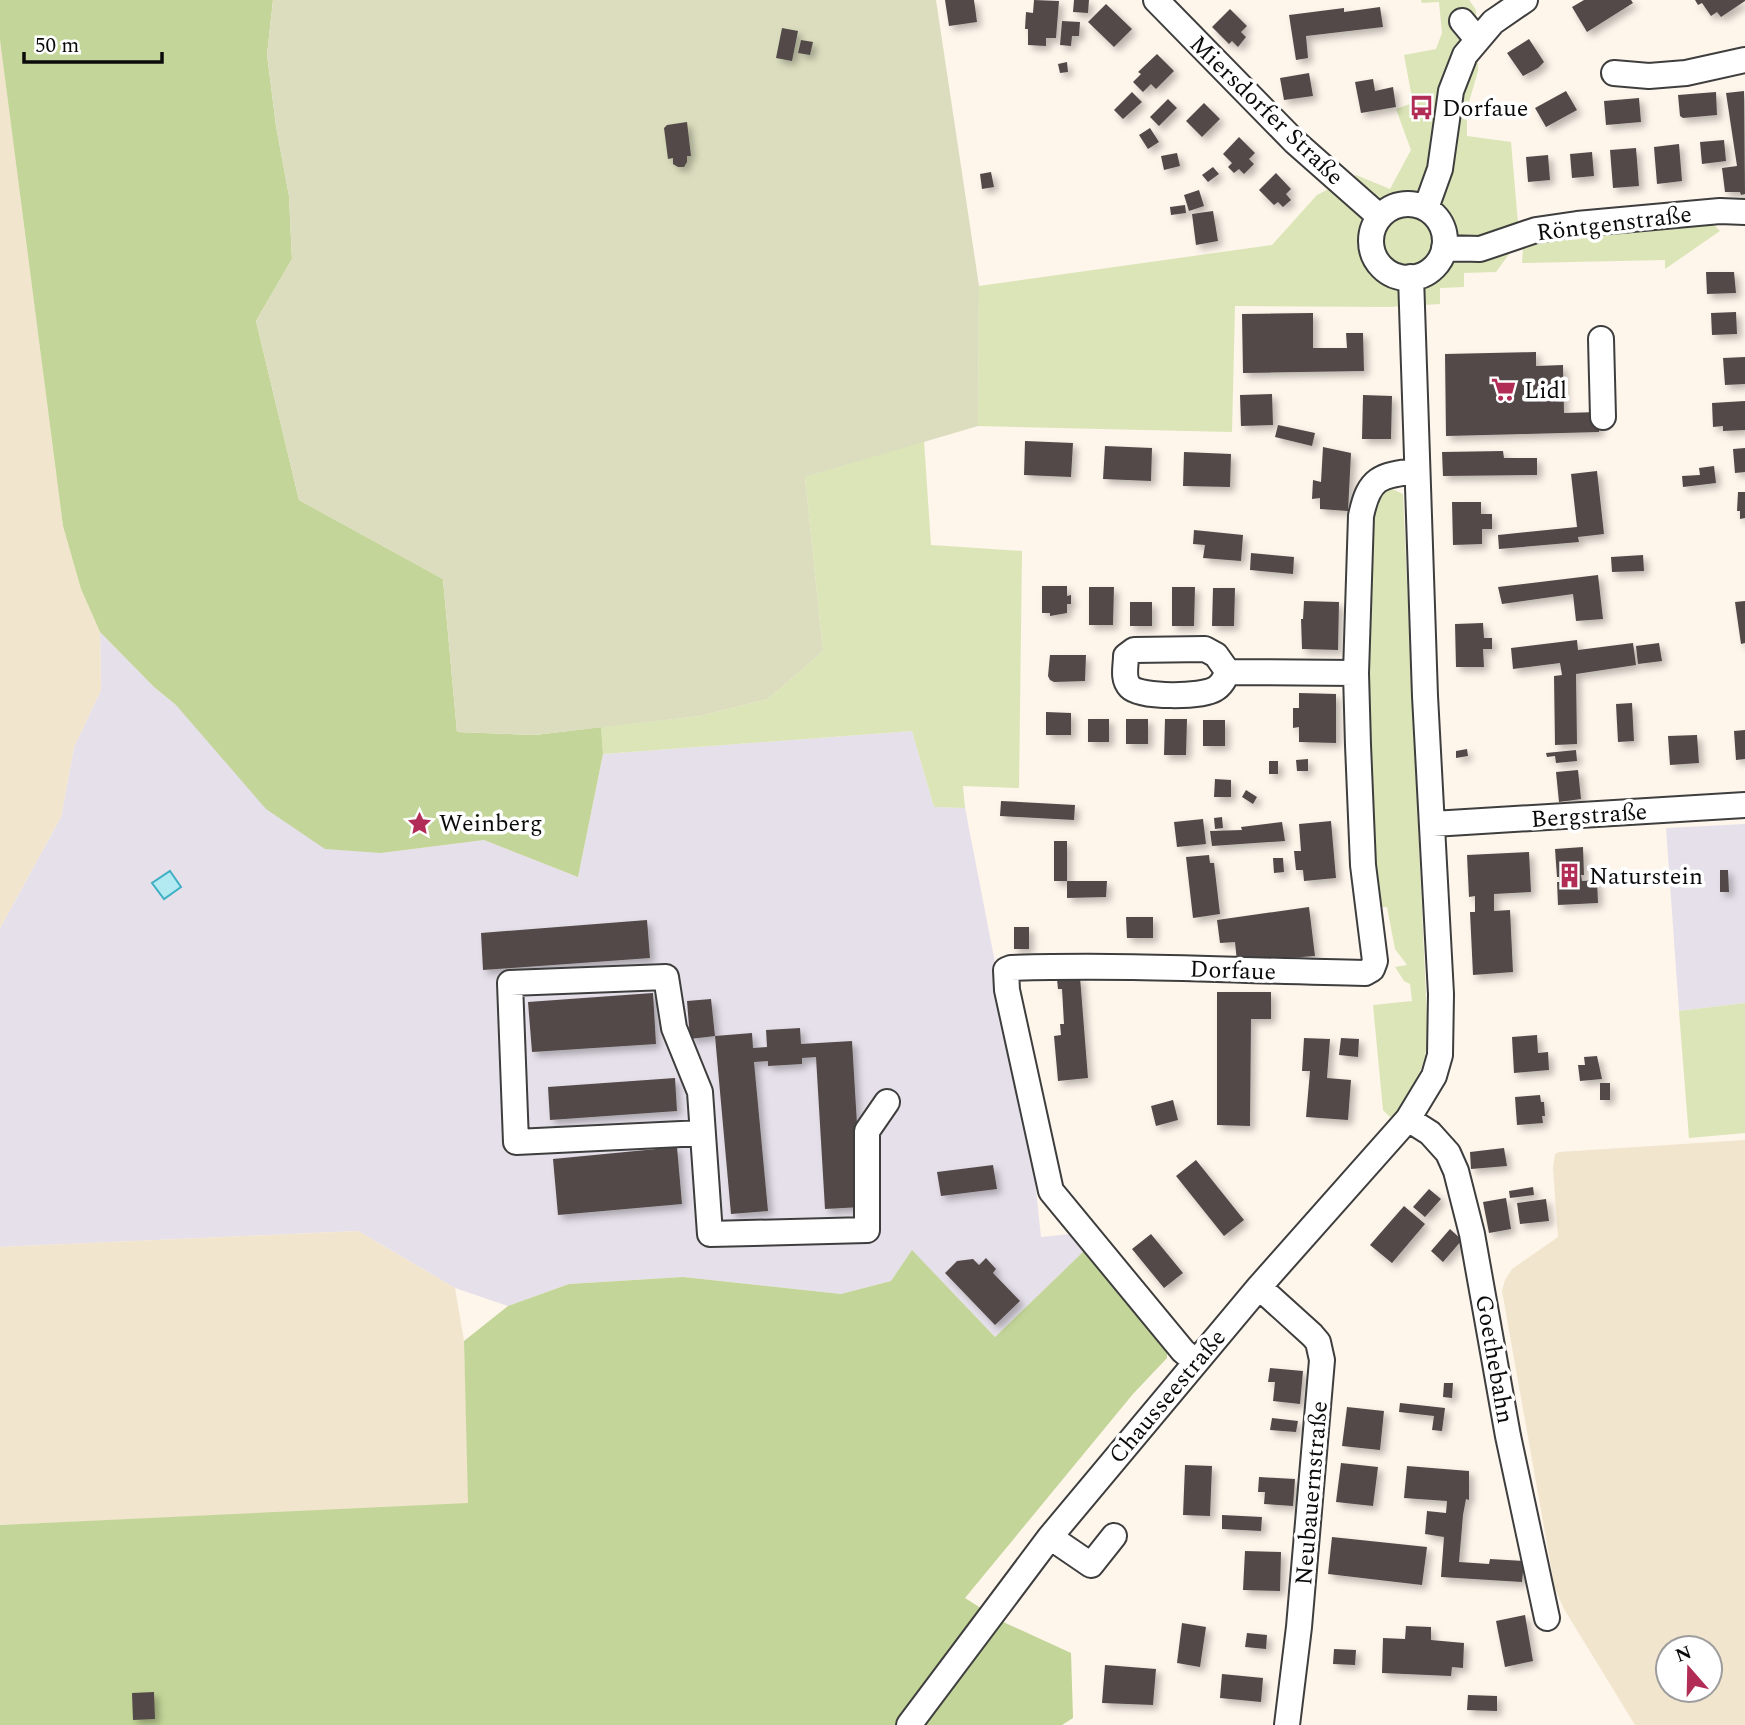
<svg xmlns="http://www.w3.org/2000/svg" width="1745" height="1725" font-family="Spectral,serif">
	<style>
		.industrial { fill: #e6e0ea }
		.farmland { fill: #f2e5cd; fill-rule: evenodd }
		.green { fill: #dbe5b7 }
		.forest { fill: #c3d598 }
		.cemetery { fill: #dbddbe }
		.water { fill: #b3eaf2; stroke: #3fb0c4; stroke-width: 2 }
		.building { fill: #534a49; filter: url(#shadow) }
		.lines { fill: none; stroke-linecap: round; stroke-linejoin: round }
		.minor-casing { stroke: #3e3e3e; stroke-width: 28 }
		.minor { stroke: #fff; stroke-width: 24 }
		.labels { text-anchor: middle; stroke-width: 7; stroke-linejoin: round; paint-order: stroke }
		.poi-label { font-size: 24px; fill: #0b0b0b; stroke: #fff; text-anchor: start }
		.street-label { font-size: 24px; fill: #0b0b0b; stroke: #fff }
	</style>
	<defs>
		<filter id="shadow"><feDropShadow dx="4.5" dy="4.5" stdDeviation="3.5" flood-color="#0004"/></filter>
	</defs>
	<rect width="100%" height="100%" fill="#fef5eb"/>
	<!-- industrial -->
	<path class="industrial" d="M100 632 154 687 176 705 381 853 484 840 578 877 603 754 912 731 934 807 965 808 1032 1153 1041 1237 1070 1234 1085 1250 995 1337 912 1251 891 1281 841 1294 683 1277 569 1284 508 1306 455 1288 358 1231 0 1247V928L61 817 74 747 101 690Z
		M1745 824V1003L1679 1011 1666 828Z"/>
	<!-- farmland -->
	<path class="farmland" d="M0 40 63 526 81 589 100 632 101 690 74 747 61 817 0 928Z
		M1745 1140V1725H1635L1564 1609 1555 1589 1502 1291 1505 1280 1512 1269 1558 1237 1553 1168 1555 1154 1559 1152ZM1668 1648H1710V1690H1668Z
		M358 1231 455 1288 464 1341 469 1504 0 1525V1247Z"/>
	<!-- green -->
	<path class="green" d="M1421 0H1469L1476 10 1478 71 1467 109V136L1511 142 1518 223 1515 246 1496 272 1464 273V287L1440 288V304L1389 307 1235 306 1232 432 978 426 979 286 1272 245 1317 195 1356 175 1390 189 1411 150 1396 109 1413 103 1404 55 1436 49 1442 33 1439 2 1422 3Z
		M1711 222 1720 231 1665 269V260L1522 263 1523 250 1528 241Z
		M924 441 931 545 1022 551 1019 788 963 786 965 808 934 807 912 731 603 754 601 727 700 716 768 699 823 651 805 477Z
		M1392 489 1403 494 1428 1040C1423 1073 1413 1089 1394 1116L1390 1117 1383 1110 1373 1005 1412 1001 1410 984 1404 981 1395 967 1407 965 1395 949 1387 907H1374L1362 675 1373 518C1377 504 1377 493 1392 489Z
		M1745 1003V1133L1689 1138 1679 1011Z"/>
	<!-- forest -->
	<path class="forest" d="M0 0H273L267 55 276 126 289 196 292 259 256 321 299 500 443 579 457 732 535 735 601 727 603 754 578 877 484 840 381 853 325 849 266 809 176 705 154 687 100 632 81 589 63 526 0 40Z
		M912 1250 995 1337 1085 1250 1167 1353V1358L1133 1394 965 1598 1001 1621 1071 1653 1073 1718 1062 1725H0V1525L468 1503 464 1341 508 1306 569 1284 683 1277 841 1294 891 1281Z"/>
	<!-- cemetery -->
	<path class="cemetery" d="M273 0H936L979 286 978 426 805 477 823 651 768 699 700 716 535 735 457 732 443 579 299 500 256 321 292 259 289 196 276 126 267 55Z"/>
	<!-- water -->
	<path class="water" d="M170 871 181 887 164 899 152 883Z"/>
	<!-- building -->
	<path class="building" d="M945 0H974L977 22 949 26Z
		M1034 0 1059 1 1056 38H1046V46L1028 45V29H1025L1026 12 1033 13Z
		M1074 0H1089L1088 13 1073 12Z
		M1584 0H1631L1633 3 1587 32 1572 7Z
		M1695 0H1745V1L1721 17 1717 12 1711 16 1702 3 1698 5Z
		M1106 4 1132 29 1114 47 1088 22Z
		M1380 7 1383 27 1306 36 1308 58 1296 60 1289 15 1344 8V12Z
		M1230 9 1247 26 1241 32 1246 37 1238 47 1232 41 1229 44 1212 27Z
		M1062 21 1080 22 1079 36H1072L1071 46 1060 45Z
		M782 28 798 31 792 61 776 58Z
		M1529 39 1544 62 1538 68 1523 76 1507 53Z
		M801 40 813 42 810 55 798 53Z
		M1157 54 1174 71 1156 89 1151 84 1143 92 1133 82 1141 74 1138 72Z
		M1067 62 1068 72 1060 73 1058 64Z
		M1309 73 1313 96 1284 100 1280 78Z
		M1373 79 1375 91 1393 87 1396 107 1361 113 1355 82Z
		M1566 91 1577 110 1546 127 1535 108Z
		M1744 91 1745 194 1741 195 1740 192H1725L1722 168 1737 166 1726 93Z
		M1132 92 1142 102 1123 119 1114 110Z
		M1716 92 1717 115 1683 118 1680 116 1678 95Z
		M1639 98 1641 122 1606 125 1604 101Z
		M1168 99 1177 108 1159 126 1150 117Z
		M1204 103 1220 119 1202 137 1186 121Z
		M687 122 691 156H687V162L684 167H678L673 164V158L668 159 664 128 667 125Z
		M1150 128 1159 142 1148 149 1139 135Z
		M1239 137 1255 153 1249 159 1254 164 1244 174 1239 169 1234 173 1228 167 1232 163 1223 154Z
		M1724 140 1726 161 1702 164 1700 142Z
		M1679 144 1682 181 1657 184 1654 147Z
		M1636 148 1639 186 1613 188 1610 150Z
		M1592 152 1594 176 1572 178 1570 154Z
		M1177 153 1180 166 1164 170 1161 156Z
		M1548 155 1550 180 1528 182 1526 157Z
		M1213 167 1219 174 1208 182 1202 175Z
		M991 172 994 187 982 189 980 174Z
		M1276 173 1291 189 1286 194 1291 200 1283 207 1278 202 1274 205 1259 190Z
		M1199 190 1204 206 1189 211 1184 195Z
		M1185 205 1186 213 1171 215 1170 207Z
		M1213 211 1218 241 1196 245 1192 214Z
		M1706 272H1734L1736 293 1707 294Z
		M1736 312 1737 334 1712 335 1711 313Z
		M1313 313V348H1347L1346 333H1363L1364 371 1243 373 1242 314Z
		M1536 352V366L1563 365 1564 413 1599 412V432L1446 436 1445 354Z
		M1745 357V384L1725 385 1723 358Z
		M1272 394 1273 425 1241 426 1240 395Z
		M1363 395 1392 396 1391 439H1362Z
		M1745 401V430L1723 431V426L1713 427 1712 403Z
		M1278 425 1315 433 1312 446 1275 437Z
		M1025 441 1073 443 1071 477 1024 475Z
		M1105 446 1152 448 1151 481 1103 479Z
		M1323 447 1351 453 1348 511 1320 509V498L1312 499 1313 480 1321 482Z
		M1745 448V472L1735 473 1733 449Z
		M1503 451 1504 458H1537V475L1443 476 1442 452Z
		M1184 452 1231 454 1230 487 1183 486Z
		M1714 466 1716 483 1683 487 1682 476 1700 475 1699 468Z
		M1597 471 1604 534 1578 537 1579 542 1499 549 1498 535 1577 527 1571 474Z
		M1738 492H1745V518L1740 519V511H1737Z
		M1452 502H1481V514H1492V529H1482V544L1453 545Z
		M1194 530 1243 535 1241 561 1203 558 1205 545 1193 544Z
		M1251 553 1294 557 1293 574 1250 570Z
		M1643 555 1644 571 1612 572 1611 557Z
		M1598 575 1603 619 1576 621 1573 594 1502 604 1498 587Z
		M1042 586H1067V596L1071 595V604H1067V613L1050 616V613H1042Z
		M1089 587H1114L1113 625H1089Z
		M1172 587H1195L1194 626H1172Z
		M1213 588H1235L1234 626H1212Z
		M1304 601 1339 602 1338 650 1302 649 1301 619H1303Z
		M1745 601V643L1741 644 1735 602Z
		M1130 602H1152V626H1130Z
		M1483 623 1484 638H1492V649H1483L1484 667H1456L1455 624Z
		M1577 640 1578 650 1633 643 1636 665 1576 674 1577 744 1555 745 1554 676 1562 675 1560 663 1513 669 1511 648Z
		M1659 643 1662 661 1638 664 1636 646Z
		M1050 655H1086L1085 681 1054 682 1050 680 1048 676Z
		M1299 693 1336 694V743L1299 742V727L1293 728V708H1299Z
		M1632 703 1634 741 1618 742 1616 704Z
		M1046 712 1071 713V735H1046Z
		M1088 719H1109V742H1088Z
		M1126 719H1148V744H1126Z
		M1165 719H1187L1186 755H1164Z
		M1203 720H1225V746H1203Z
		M1745 730V759L1736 760 1734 731Z
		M1697 735 1699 763 1670 765 1668 736Z
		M1467 749 1468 756 1456 758V751Z
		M1576 750 1577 761 1556 763 1555 756 1547 757 1546 753Z
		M1308 759V771H1297L1296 760Z
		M1269 761H1278V774H1269Z
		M1578 770 1581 799 1559 802 1556 772Z
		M1215 779 1231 780V797H1214Z
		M1246 790 1257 797 1253 804 1242 797Z
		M1001 801 1075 805 1074 820 1000 816Z
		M1222 817 1223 828 1215 829 1214 818Z
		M1203 819 1206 844 1177 847 1174 822Z
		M1331 821 1336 878 1304 881 1303 870H1296L1294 851H1301L1299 824Z
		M1282 822 1285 841 1212 846 1210 831 1242 830 1241 827Z
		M1054 841H1067V881H1054Z
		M1583 847 1584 875H1581L1582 881 1597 880 1598 903 1558 905 1557 882H1560L1559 877H1557L1555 849Z
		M1529 852 1531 892 1494 894V911L1510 910 1513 972 1473 975 1470 912H1475V896L1469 897 1467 855Z
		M1209 855 1210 863H1214L1220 914 1193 918 1186 857Z
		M1273 858H1283L1284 872 1274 873Z
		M1720 870H1728L1729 892H1720Z
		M1067 881H1107L1106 897 1067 898Z
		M1309 907 1315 956 1237 962 1235 942 1220 943 1217 920Z
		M1126 917H1153V938H1127Z
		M647 920 650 958 483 970 481 933Z
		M1014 927H1029V949H1014Z
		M1080 977 1088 1078 1058 1081 1054 1036 1061 1035 1060 1024H1064L1062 989H1058L1057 979Z
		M1217 992H1271V1019H1251L1250 1126 1217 1125Z
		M653 993 656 1044 532 1052 528 1002Z
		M711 999 715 1036 690 1039 687 1001Z
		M800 1028 801 1044 852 1041 862 1207 825 1209 816 1057 802 1058V1064L768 1066V1061L754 1062 768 1211 731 1214 715 1036 752 1033 753 1048 767 1047 766 1030Z
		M1537 1035 1538 1053 1548 1052 1549 1070 1514 1073 1512 1037Z
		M1304 1038 1330 1039 1327 1078 1351 1080 1348 1120 1306 1117 1310 1071H1302Z
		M1341 1038 1359 1039 1358 1057 1339 1055Z
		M1597 1056 1602 1079 1580 1081 1578 1065H1585L1584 1057Z
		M675 1078 677 1111 550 1120 548 1087Z
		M1600 1083H1610V1100H1600Z
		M1540 1095 1541 1102H1544L1545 1116H1542L1543 1123 1517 1125 1515 1097Z
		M1173 1100 1178 1120 1156 1126 1151 1106Z
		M677 1147 682 1204 558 1215 553 1159Z
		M1504 1148 1507 1166 1471 1169 1470 1152Z
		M1196 1160 1244 1220 1224 1236 1176 1176Z
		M993 1165 997 1189 941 1196 937 1172Z
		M1533 1187 1534 1195 1510 1198 1509 1191Z
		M1429 1189 1441 1199 1425 1217 1413 1207Z
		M1506 1198 1511 1229 1489 1233 1483 1202Z
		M1546 1199 1549 1221 1520 1224 1517 1203Z
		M1404 1206 1425 1224 1392 1263 1370 1245Z
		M1450 1229 1462 1240 1443 1262 1431 1251Z
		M1151 1234 1183 1273 1164 1288 1132 1249Z
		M986 1258 996 1269 993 1273 1020 1301 995 1325 945 1273 957 1261 973 1259 979 1265Z
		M1270 1368 1303 1371 1300 1404 1273 1401 1275 1382H1268Z
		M1444 1383H1453L1452 1398 1443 1397Z
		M1400 1403 1445 1408 1442 1431 1432 1430 1434 1416 1399 1412Z
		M1347 1407 1384 1411 1380 1450 1342 1446Z
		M1272 1418 1298 1421 1296 1432 1270 1430Z
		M1341 1463 1378 1467 1373 1506 1336 1502Z
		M1185 1465 1212 1466 1210 1516 1183 1515Z
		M1407 1466 1469 1471V1500L1466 1499 1463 1515 1459 1562 1489 1564 1490 1559 1524 1561 1522 1582 1441 1577 1444 1537 1425 1534 1427 1511 1446 1513 1447 1501 1404 1498Z
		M1259 1477 1295 1479 1293 1506 1264 1504 1265 1492H1258Z
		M1222 1515 1262 1517 1261 1531 1222 1529Z
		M1332 1537 1427 1547 1422 1585 1328 1574Z
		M1245 1551 1281 1552 1280 1591 1243 1590Z
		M1525 1615 1533 1661 1505 1667 1496 1621Z
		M1182 1623 1206 1627 1200 1667 1177 1663Z
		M1406 1626 1431 1627V1640L1464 1643 1463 1668 1452 1667 1451 1676 1382 1673 1383 1638 1405 1639Z
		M1247 1633 1267 1635 1266 1649 1245 1647Z
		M1334 1649 1356 1650 1355 1665 1333 1664Z
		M1105 1665 1156 1669 1153 1705 1102 1703Z
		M1222 1674 1263 1678 1261 1702 1220 1698Z
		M154 1692 155 1719 133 1720 132 1693Z
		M1468 1695 1497 1696V1711L1467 1710Z"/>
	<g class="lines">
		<defs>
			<path id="minor" d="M1156 0 1295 142 1380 217
				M1462 21 1477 39
				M1614 73 1649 76 1686 73 1745 60
				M1371 241a37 37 0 1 1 74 0a37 37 0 1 1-74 0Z
				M1426 208 1440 169 1451 91 1465 55 1493 22 1525 0
				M1444 248 1480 249 1536 230 1577 224 1720 211 1745 212
				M1601 339 1603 417
				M1228 672C1225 678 1221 686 1215 689 1202 697 1141 698 1130 687 1122 679 1126 666 1126 656L1134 650 1205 649 1216 655 1228 672 1356 673
				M1433 824 1745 805
				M1408 1119 1430 1133 1448 1153 1456 1171 1472 1234 1508 1436 1547 1618
				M702 1133 516 1142 510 983 666 977 674 1028 700 1092 710 1234 867 1230V1131L887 1102
				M1259 1287 1312 1335 1318 1342 1322 1360 1299 1627 1287 1725
				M1195 1361 1183 1351 1051 1191 1007 990 1006 970 1011 968C1129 964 1247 971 1365 973L1372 969 1375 961 1363 865 1358 745 1356 673 1361 516C1369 478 1379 475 1417 471
				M1050 1537 1091 1565 1114 1536
				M909 1725 1050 1537 1259 1287 1408 1119 1434 1076 1440 1055 1441 994 1425 696 1411 277"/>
		</defs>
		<!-- minor casing -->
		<use href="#minor" class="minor-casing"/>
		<!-- minor -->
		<use href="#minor" class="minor"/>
	</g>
	<!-- icons -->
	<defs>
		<symbol id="bus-bare" viewBox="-9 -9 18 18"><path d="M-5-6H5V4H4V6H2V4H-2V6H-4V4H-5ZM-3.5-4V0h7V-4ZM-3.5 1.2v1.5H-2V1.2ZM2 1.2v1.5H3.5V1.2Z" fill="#b22d55" stroke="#fff" stroke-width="2.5" paint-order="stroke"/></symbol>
		<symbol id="supermarket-bare" viewBox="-9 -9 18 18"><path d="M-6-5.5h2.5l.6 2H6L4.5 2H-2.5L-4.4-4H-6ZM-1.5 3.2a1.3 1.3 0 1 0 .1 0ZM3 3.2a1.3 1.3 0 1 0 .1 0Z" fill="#b22d55" stroke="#fff" stroke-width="2.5" paint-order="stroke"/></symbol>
		<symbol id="sight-bare" viewBox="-9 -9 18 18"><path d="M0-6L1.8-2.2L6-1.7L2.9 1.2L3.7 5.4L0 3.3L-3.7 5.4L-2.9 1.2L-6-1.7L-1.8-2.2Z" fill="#b22d55" stroke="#fff" stroke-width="2.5" paint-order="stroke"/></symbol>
		<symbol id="building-bare" viewBox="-9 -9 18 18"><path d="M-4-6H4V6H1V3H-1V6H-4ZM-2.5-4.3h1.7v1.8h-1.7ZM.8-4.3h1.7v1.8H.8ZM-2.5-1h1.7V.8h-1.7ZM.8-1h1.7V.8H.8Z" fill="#b22d55" stroke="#fff" stroke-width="2.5" paint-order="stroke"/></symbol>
	</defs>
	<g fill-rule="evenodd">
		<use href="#bus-bare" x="1404" y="90" width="35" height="35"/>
		<use href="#supermarket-bare" x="1486" y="372" width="35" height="35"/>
		<use href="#sight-bare" x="402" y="806" width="35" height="35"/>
		<use href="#building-bare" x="1552" y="858" width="35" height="35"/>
	</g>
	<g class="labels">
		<!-- poi labels -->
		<g class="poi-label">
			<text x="1442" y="116">Dorfaue</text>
			<text x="1524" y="398">Lidl</text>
			<text x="439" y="831">Weinberg</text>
			<text x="1589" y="884">Naturstein</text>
		</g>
		<!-- street labels -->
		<g class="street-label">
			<text transform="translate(1267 110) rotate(44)" y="8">Miersdorfer Straße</text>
			<text transform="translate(1614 223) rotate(-7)" y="8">Röntgenstraße</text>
			<text transform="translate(1589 815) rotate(-4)" y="8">Bergstraße</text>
			<text transform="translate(1233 970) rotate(2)" y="8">Dorfaue</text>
			<text transform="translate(1495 1359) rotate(80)" y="8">Goethebahn</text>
			<text transform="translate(1167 1396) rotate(-50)" y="8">Chausseestraße</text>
			<text transform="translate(1311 1493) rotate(-85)" y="8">Neubauernstraße</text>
		</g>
	</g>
	<!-- north arrow -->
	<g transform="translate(1689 1669) rotate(340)"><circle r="33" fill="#ffffff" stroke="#9d9d9d" stroke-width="2"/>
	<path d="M0-5L12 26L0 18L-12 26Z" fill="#b22d55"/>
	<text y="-10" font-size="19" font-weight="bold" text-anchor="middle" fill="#0b0b0b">N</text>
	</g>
	<!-- scale -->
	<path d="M24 52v10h138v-10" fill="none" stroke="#0b0b0b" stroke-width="3.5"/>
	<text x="35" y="52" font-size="21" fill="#0b0b0b" stroke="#ffffff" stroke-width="5" paint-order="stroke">50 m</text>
</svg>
